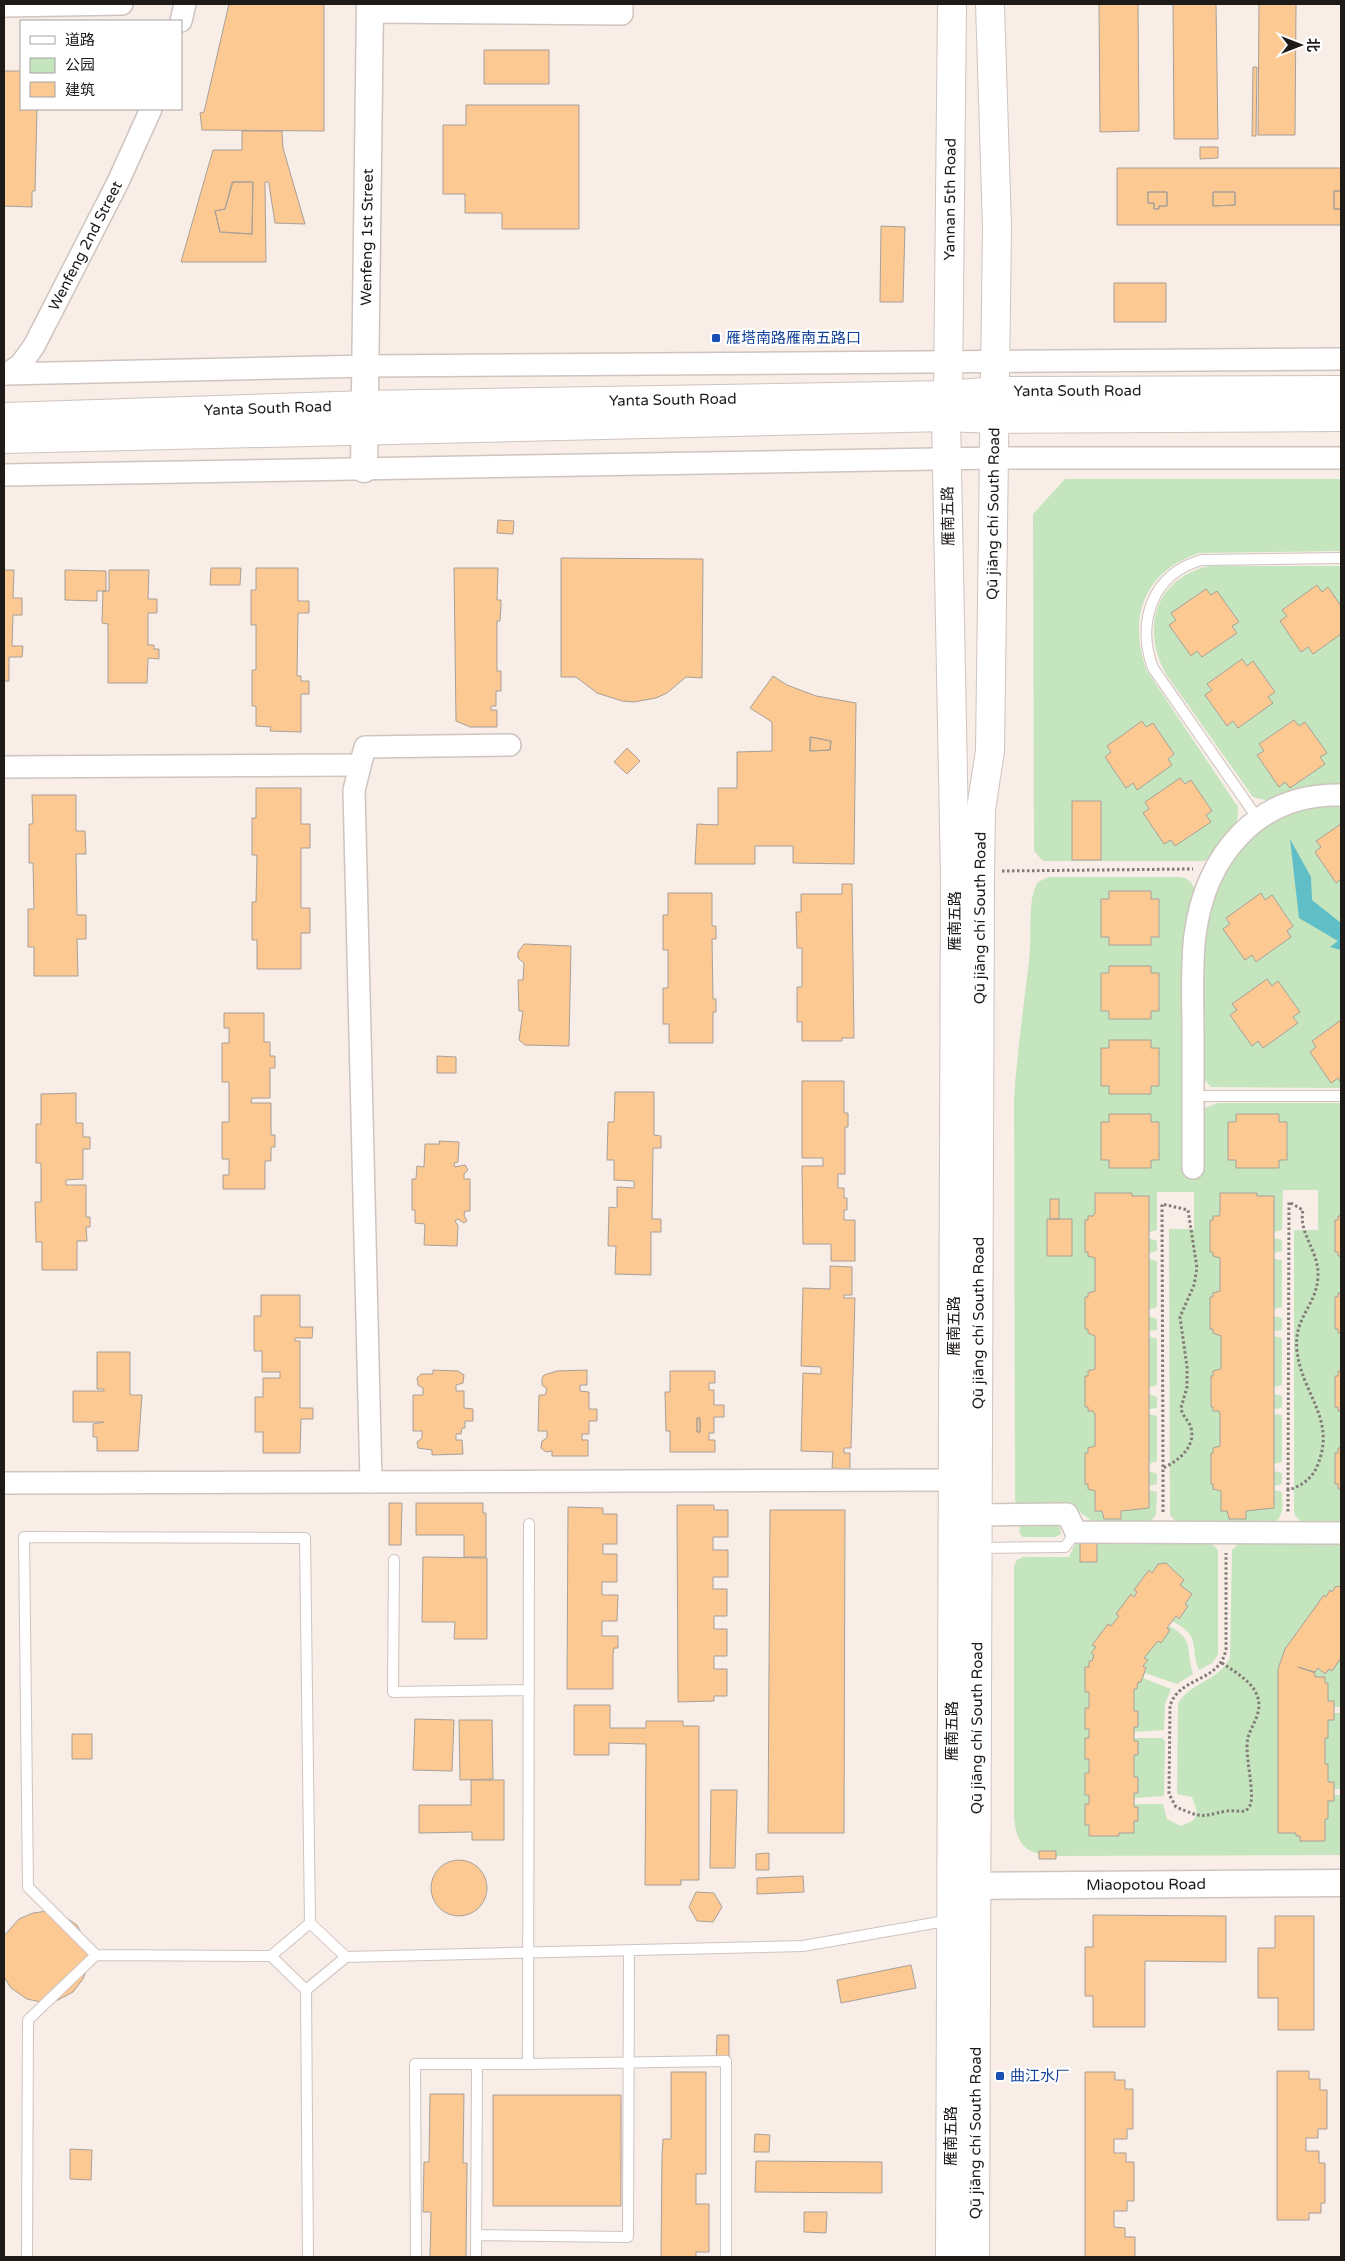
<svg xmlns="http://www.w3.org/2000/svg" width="1345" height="2261" font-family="'Varela Round','Noto Sans SC',sans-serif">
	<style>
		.green { fill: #c5e5be }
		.water { fill: #5fbec6 }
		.building { fill: #fcc993; stroke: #a8a098; fill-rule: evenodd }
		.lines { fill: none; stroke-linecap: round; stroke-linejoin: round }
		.service-casing { stroke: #cfc4be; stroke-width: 12 }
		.minor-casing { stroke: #cfc4be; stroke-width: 24 }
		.tertiary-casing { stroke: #cfc4be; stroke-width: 29 }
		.secondary-casing { stroke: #cfc4be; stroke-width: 30 }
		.path { stroke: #827b77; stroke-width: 3; stroke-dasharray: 2.5 2.5; stroke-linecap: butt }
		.service { stroke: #fff; stroke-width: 10 }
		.minor { stroke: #fff; stroke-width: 21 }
		.tertiary { stroke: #fff; stroke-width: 26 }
		.secondary { stroke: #fff; stroke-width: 28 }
		.transit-dot { fill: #1a4fb4; stroke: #fff; stroke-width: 2 }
		.labels { text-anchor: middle; stroke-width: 4.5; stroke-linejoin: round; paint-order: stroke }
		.street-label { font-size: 15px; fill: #1e1a18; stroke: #fff }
		.transit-label { font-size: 15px; fill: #164399; stroke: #fff; text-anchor: start }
	</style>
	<rect width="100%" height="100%" fill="#f9ede7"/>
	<!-- green -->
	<path class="green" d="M1065 479H1341V551L1200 553C1144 570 1127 618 1147 671L1238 807 1237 824 1212 857 1204 861H1043L1034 851 1033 514Z
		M1209 566H1341V787L1269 801 1253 797 1166 674C1140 628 1156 578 1209 566Z
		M1341 802V1088L1211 1087 1202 1077 1201 965 1208 907 1242 842 1287 812Z
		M1049 877H1178C1188 877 1192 882 1195 891L1202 1114 1205 1108 1218 1103H1341V1523H1302L1295 1515 1294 1511V1230H1318V1190H1283L1282 1230 1274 1232V1238L1282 1240V1251L1274 1253V1259L1282 1260V1307L1274 1309V1316L1282 1318V1330L1274 1331V1336L1282 1338V1385L1274 1387V1394L1282 1396V1408L1274 1409V1414L1282 1415V1462L1274 1464V1471L1282 1473V1484L1274 1486V1490L1282 1492C1282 1504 1285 1515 1274 1523H1177L1170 1515 1169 1229H1194V1192H1157V1230L1149 1232V1238L1157 1241V1251L1149 1253V1259L1157 1261V1306L1156 1308 1149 1309V1316L1157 1319V1330L1149 1331V1336L1157 1339V1384L1156 1386 1149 1387V1394L1157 1397V1408L1149 1409V1414L1157 1416V1461L1149 1464V1471L1157 1474V1484L1149 1486V1490L1157 1492 1156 1515 1149 1523 1093 1522 1075 1508 1019 1506 1015 1501 1014 1099C1017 1049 1025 1000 1030 950 1031 932 1028 896 1038 882Z
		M1021 1524H1059L1061 1534 1055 1537H1023L1019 1532Z
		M1076 1542 1211 1543 1218 1550V1655L1212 1663 1199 1670C1189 1647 1203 1637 1172 1621L1169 1626C1196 1640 1185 1651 1193 1674L1177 1684 1145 1673 1143 1678 1171 1689 1165 1704 1164 1730 1134 1732V1738H1162L1165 1741 1164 1796 1135 1798 1134 1804H1163L1167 1819 1181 1826 1194 1820 1197 1811 1192 1797 1177 1794 1178 1704C1189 1683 1218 1681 1230 1658L1232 1550 1239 1543 1341 1542V1707H1334V1713H1341V1789H1334V1795H1341V1855L1049 1856C1024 1852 1017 1844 1014 1818V1566L1017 1560 1022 1557H1069Z"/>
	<!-- water -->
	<path class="water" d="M1290 839 1311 877 1312 900 1341 923V950L1330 947 1338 941 1299 918Z"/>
	<!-- building -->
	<path class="building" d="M229 4H324V131L202 130 200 113 204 112Z
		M1099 4H1138L1139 131 1100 132Z
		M1173 4H1216L1218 139H1174Z
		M1259 4H1296L1295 135H1258Z
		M484 50H549V84H484Z
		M1253 67H1257L1256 136H1252Z
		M4 71H21V109H37L35 191H32V207L4 206Z
		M466 105H579V229H502V213H465V194H443V125H466Z
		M242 131H282L283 148 305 224 275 223 269 184 268 182H265L266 262H181L213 150H242ZM232 182H253L252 234 220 232 215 211 225 209Z
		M1200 147H1218V158L1200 159Z
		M1117 168H1341V191H1334V209H1341V225H1117ZM1148 192H1167V206H1159V209H1154V203H1148ZM1213 192H1235V205L1213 206Z
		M233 182H253L252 234 220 232 215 211 225 209Z
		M1334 191H1341V209H1334Z
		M1148 192H1167V206H1159V209H1154V203H1148Z
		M1213 192H1235V205L1213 206Z
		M881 226 905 227 903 302H880Z
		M1114 283H1166V322H1114Z
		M498 520 514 521 513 534 497 533Z
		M561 558 703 559 702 678 686 677 667 693 656 698 634 702 622 701 597 693 576 677H561Z
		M211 568H241L240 585H210Z
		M256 568H298V601H309V613H298L297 676H301V681H309V694H301V732L270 731 271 727 256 726V706H252V670H256V625H251V590H256Z
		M454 568H498L497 600H501V606L500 621H497V671H501V691H496V706H491V710H497V727H470L456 721Z
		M4 570H14L13 598H22V615H13L12 646H23L22 657H9V681H4Z
		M65 570 106 571V591H97V601L65 600Z
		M109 570H149L148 599H157V613H148V645H154V649H159V659L148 658 147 683H108V624L102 623 103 591H109Z
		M1317 585 1322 592 1328 587 1341 606V634L1313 654 1308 647 1301 652 1280 621 1287 616 1282 610Z
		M1206 589 1211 595 1217 591 1239 622 1232 626 1237 633 1202 657 1197 651 1191 656 1169 625 1176 620 1171 613Z
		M1242 659 1247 666 1253 661 1275 692 1268 697 1273 703 1238 728 1233 721 1227 726 1205 695 1212 690 1207 684Z
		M773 676 787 685 816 696 856 703 854 864 793 863V846H755V864H695L697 824 718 825V788H737V752L772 751V722L750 708ZM810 737 831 741 830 750 810 751Z
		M1294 720 1299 726 1305 722 1327 753 1320 757 1325 764 1290 788 1285 782 1279 787 1257 755 1264 751 1259 744Z
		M1142 721 1146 727 1153 723 1174 754 1168 759 1172 765 1137 790 1133 783 1126 788 1105 757 1111 752 1107 746Z
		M811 737 831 741 830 750 810 751Z
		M627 748 640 761 627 774 614 762Z
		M1180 778 1185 784 1191 780 1212 811 1206 815 1211 822 1175 846 1171 840 1164 844 1143 813 1149 809 1145 802Z
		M256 788H301V824H310V848H301V908H310V933H301V969H257V940H252V902H256L257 855H252V818H256Z
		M32 795H76V831H85L86 854H76L77 915H86V939H77L78 976H34V947H28V909H34L33 863H29V824H33Z
		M1072 801H1101V860H1072Z
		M1341 824V879L1336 883 1315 852 1321 847 1316 841Z
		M842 884H852L854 1038H842V1041H802V1022H797V987H802V948H797L796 912H801V894H842Z
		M1109 891H1151V899H1159V937H1151V945H1109V937H1101V899H1109Z
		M668 893H712V926H716V939H712L713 999H716V1012H713V1043H669V1024H663V988H668V950H663V915H668Z
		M1261 893 1265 900 1272 895 1293 926 1287 931 1291 937 1256 962 1252 955 1245 960 1223 929 1230 924 1226 918Z
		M524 944 571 946 569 1046 525 1045 519 1040 523 1011H519L518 980H523L524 963 518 958V952Z
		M1109 966H1151V973H1159V1011H1151V1019H1109V1011H1101V973H1109Z
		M1267 979 1272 986 1278 981 1300 1012 1293 1017 1298 1023 1263 1048 1258 1041 1252 1046 1230 1015 1237 1010 1232 1004Z
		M224 1013H264V1042H270V1056H275V1068H270V1098H252L251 1103H271V1135H275V1147H271V1161H265V1189H223V1175H229V1159H222V1122H229V1082H222V1043H229V1028H224Z
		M1341 1020V1083L1338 1078 1331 1083 1310 1052 1316 1047 1312 1041Z
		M1109 1040H1151V1048H1159V1086H1151V1094H1109V1086H1101V1048H1109Z
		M437 1056 456 1057V1073H437Z
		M802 1081H844V1113H848V1127H845V1174H838V1188H844V1198H847V1210H844V1220H855V1261H831V1244H803L802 1166H823V1158H802Z
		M615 1092H654V1135L661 1136V1148H653L652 1219H661V1232H651V1275L615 1274 616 1246H608L609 1207 617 1208V1187L634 1188V1181L614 1180V1160H607L608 1122H614Z
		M76 1093V1123H83V1137H90V1149H83V1179L66 1180V1185H86V1217H90V1227H86L87 1241H77V1270H42V1242H36L35 1202H41V1163H36V1124H41V1094Z
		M1109 1114H1151V1122H1159V1160H1151V1168H1109V1160H1101V1122H1109Z
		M1236 1114H1279V1122H1287V1160H1279V1168H1236V1160H1228V1122H1236Z
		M439 1141 459 1142 458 1162 454 1163 455 1167 465 1165 468 1170 464 1174V1179H470V1211H465L464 1215 467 1221 464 1223 458 1219 455 1221 458 1226 457 1246 424 1245 425 1224 415 1223V1210H412V1179H416L417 1166 424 1167 425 1144H440Z
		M1095 1193H1132V1196H1149V1508L1121 1511V1519H1104L1102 1511H1095V1491L1088 1489V1484H1085V1453H1088V1448L1095 1446V1414L1093 1411H1088V1407H1085V1376H1088V1371L1095 1369V1336L1088 1333V1329H1085V1297H1088V1293L1095 1291V1258L1088 1256V1252H1085V1220H1088V1216H1093L1095 1213Z
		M1220 1193H1257V1196H1274V1508L1246 1511V1519H1229L1227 1511H1221V1491L1213 1489V1484H1211V1453H1213V1448L1220 1446V1414L1219 1411H1213V1407H1211V1376H1213V1371L1221 1369V1336L1213 1333V1329H1210V1297H1213V1293L1220 1291V1258L1213 1256V1252H1210V1220H1213V1216H1219L1220 1213Z
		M1050 1199H1059V1219H1050Z
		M1338 1216H1341V1256H1338V1252H1335V1220H1338Z
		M1047 1219H1072V1256H1047Z
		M830 1266 852 1267V1295H844V1298H855L851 1448H844V1453H850V1469L832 1468 833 1452 801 1451 803 1373 821 1374V1367L801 1366 803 1288 830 1289Z
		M1338 1293H1341V1333H1338V1329H1335V1297H1338Z
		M261 1295H300V1327H313L312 1338H295V1341H300V1408H313V1419H301L300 1453H263V1432H255V1397H263V1378H280V1372H262V1351H254V1316H261Z
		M97 1352H130V1395H142L138 1451H97V1437H93V1424L104 1422H73V1391H104V1389H97Z
		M433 1370 458 1371 464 1375 463 1383 456 1385V1391H464V1408L473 1409V1421H465V1428H462L461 1434H456V1440H462L463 1454 432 1455V1450L418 1448 417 1442 422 1438V1431H413V1395H423V1388L418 1385 417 1378 421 1374H433Z
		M587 1370V1385H580V1391L589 1392V1409H597V1421H589V1434H582V1440H588V1456H552V1451L546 1452 541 1448 542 1441 547 1438V1431H538L539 1395H545L547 1389 542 1385V1378L544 1375 557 1371Z
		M670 1371H715V1383H709V1390H714V1405H724V1417H714V1433H709V1440H715V1452H670V1431H666L665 1392H670ZM697 1418H700V1432H697Z
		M1338 1371H1341V1411H1338V1407H1335V1376H1338Z
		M697 1418H700V1432H697Z
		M1338 1448H1341V1489H1338V1484H1335V1453H1338Z
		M389 1503H402L401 1545H389Z
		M416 1503H483V1513H486V1557H464V1535H416Z
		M677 1505H714V1510H728V1537H713V1550H728V1577H713V1589H727V1616H714V1629H727V1656H714V1669H727V1696H714V1701L678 1702Z
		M568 1507 603 1508V1514H617V1544H603V1554H617V1582H602V1595H618L617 1621H602V1636H618V1648H614L613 1654V1689H567Z
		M770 1510H845L844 1833H768Z
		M1080 1542H1097V1562H1080Z
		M423 1557 487 1558V1639H454L455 1622H422Z
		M1166 1563 1184 1580 1180 1585 1192 1594 1185 1604 1188 1606 1179 1619 1176 1616 1167 1628 1170 1630 1161 1643 1158 1641 1144 1658 1148 1660 1143 1666 1146 1668 1141 1682H1138L1137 1689H1134V1711H1138V1727H1134V1741H1138V1755H1134V1777H1138V1793H1134V1807H1138V1821H1134V1833H1119V1836H1089V1825H1085V1804H1089V1795H1085V1773H1089V1759H1085V1738H1089V1729H1085V1708H1089V1692H1085V1667H1089V1661H1092L1094 1655 1091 1653 1096 1647 1092 1645 1108 1624 1111 1626 1119 1616 1116 1614 1131 1594 1134 1597 1137 1592 1134 1590 1149 1570 1152 1573 1158 1564Z
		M1341 1586V1658L1332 1671 1329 1669 1325 1674 1318 1668 1315 1672 1298 1667 1315 1673V1677H1325V1683H1328V1701H1334V1720H1328V1738H1325V1764H1328V1782H1334V1801H1328V1819H1325V1841H1300V1836H1296V1833H1278V1669L1285 1649 1324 1595 1326 1597 1330 1590 1332 1592 1335 1587Z
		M574 1705H610V1728H646V1721H683V1726H699V1880H681V1885H645L646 1744 609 1743V1755H574Z
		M415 1719 454 1720 452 1771 413 1770Z
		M459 1720H492L493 1779 460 1780Z
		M72 1734H92V1759H72Z
		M471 1780H504V1840H472V1832L419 1833V1805H471Z
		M711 1790H737L735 1868H710Z
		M1039 1851H1056V1859H1039Z
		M769 1853V1870H756V1854Z
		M431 1888a28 28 0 1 1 56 0a28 28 0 1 1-56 0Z
		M803 1876 804 1892 757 1894V1878Z
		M696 1892 714 1893 722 1907 713 1922 697 1921 689 1907Z
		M48 1911 62 1915 77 1925 88 1947V1966L83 1979 73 1992 58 2000 41 2002 27 1999 11 1988 4 1977V1936L19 1919 33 1913Z
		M1093 1915 1226 1916V1962L1145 1961V2027H1093V1996H1085V1947H1093Z
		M1275 1916H1314V2030H1278V1998H1258V1948H1275Z
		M911 1965 916 1988 841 2003 837 1980Z
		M717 2035H729V2066H716Z
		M1277 2071H1309V2079H1320V2090H1327V2129H1318V2138H1306V2151H1319V2163H1325V2203H1321V2213H1309V2220H1277Z
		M671 2072H706V2174H696V2204H709V2252H696V2257H661L662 2156 663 2139H671Z
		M1085 2072H1115V2080H1125V2089H1133V2129H1127V2139H1114V2153H1126V2162H1134V2201H1127V2211H1114V2227L1125 2228V2237H1135V2257H1085Z
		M430 2094H464L463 2163H467L466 2257H430L431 2212H423L424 2162H429Z
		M493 2095H621V2206H493Z
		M755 2134 770 2135 769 2152H754Z
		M70 2149 92 2150 91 2180 70 2179Z
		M756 2161 882 2162V2193L755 2192Z
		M804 2212H827L826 2233 804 2232Z"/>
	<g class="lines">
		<defs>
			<path id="service" d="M1258 819 1153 668C1136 623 1152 573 1202 560L1341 558
				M1193 1096H1341
				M979 1548 1065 1547 1076 1532
				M394 1560 393 1692 529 1690
				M96 1955 271 1956 310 1923
				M271 1956 306 1990 308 2257
				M306 1990 346 1957 803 1946 951 1920
				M528 2064 726 2061V2257
				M476 2235 628 2237 629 1951
				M27 2257 28 2020 96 1955 28 1887 24 1537 305 1538 310 1923 346 1957
				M416 2257 415 2064H528L529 1524
				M476 2257 477 2064"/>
			<g id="minor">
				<path d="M4 6 122 4"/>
				<path d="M370 12 622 14V4"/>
				<path d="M181 21 185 4"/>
				<path d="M4 374 367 366 1341 359"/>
				<path id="s1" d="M7 374 21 364 34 346 118 182 151 109"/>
				<path d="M4 475 994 458H1341"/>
				<path d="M4 767 360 765"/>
				<path d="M1193 1168C1193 1123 1193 1079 1193 1034 1193 1002 1191 968 1195 935 1205 856 1257 793 1341 795"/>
				<path d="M371 1482 354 790 365 747 510 745"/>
				<path d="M4 1483 953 1480"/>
				<path d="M977 1515 1067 1514 1076 1532 1341 1533"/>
			</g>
			<g id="tertiary">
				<path id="s2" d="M364 469 370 4"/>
				<path id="s3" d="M955 1886 1341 1883"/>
			</g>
			<g id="secondary">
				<path id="s4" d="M4 417 366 405 948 395 995 391 1341 390"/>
				<path d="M4 439 946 417 993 419 1341 417"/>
				<path id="s5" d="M950 2257 955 878 946 417 948 395 952 4"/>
				<path id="s6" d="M975 2257 980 878 981 809 990 751 997 227 990 4"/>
			</g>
		</defs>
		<!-- service casing -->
		<use href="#service" class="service-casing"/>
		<!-- minor casing -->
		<use href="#minor" class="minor-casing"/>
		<!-- tertiary casing -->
		<use href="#tertiary" class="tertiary-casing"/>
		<!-- secondary casing -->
		<use href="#secondary" class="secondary-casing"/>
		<!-- path -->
		<path class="path" d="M1002 871 1193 869
			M1288 1490 1289 1202 1303 1210C1298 1233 1319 1251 1318 1276 1317 1306 1293 1317 1297 1351 1302 1394 1336 1419 1318 1464 1313 1478 1302 1486 1288 1490V1512
			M1163 1512V1468C1179 1461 1198 1445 1190 1425 1187 1419 1182 1415 1181 1408L1187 1387V1367L1180 1317 1194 1285 1197 1268 1188 1210 1162 1204 1163 1468
			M1222 1663C1241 1676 1266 1689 1257 1716 1253 1727 1247 1734 1247 1746 1247 1765 1253 1784 1251 1804L1246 1811C1239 1812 1232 1810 1226 1811 1199 1817 1203 1818 1176 1807L1169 1794 1170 1706C1179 1676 1220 1683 1226 1649V1553"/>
		<!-- service -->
		<use href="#service" class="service"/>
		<!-- minor -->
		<use href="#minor" class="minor"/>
		<!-- tertiary -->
		<use href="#tertiary" class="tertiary"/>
		<!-- secondary -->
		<use href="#secondary" class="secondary"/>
	</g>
	<!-- markers -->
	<g class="transit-dot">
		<rect x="711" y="333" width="10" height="10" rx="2.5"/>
		<rect x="995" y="2071" width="10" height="10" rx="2.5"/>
	</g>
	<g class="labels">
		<!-- street labels -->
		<g class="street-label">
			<text dy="5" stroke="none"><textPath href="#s5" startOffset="2058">Yannan 5th Road</textPath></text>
			<text dy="5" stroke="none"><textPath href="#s2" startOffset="232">Wenfeng 1st Street</textPath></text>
			<text dy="5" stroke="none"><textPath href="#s1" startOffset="152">Wenfeng 2nd Street</textPath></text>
			<text dy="5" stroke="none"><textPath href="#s4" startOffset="1074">Yanta South Road</textPath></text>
			<text dy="5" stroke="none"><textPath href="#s4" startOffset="669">Yanta South Road</textPath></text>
			<text dy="5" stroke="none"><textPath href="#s4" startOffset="264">Yanta South Road</textPath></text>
			<text dy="5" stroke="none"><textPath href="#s6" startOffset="1744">Qū jiāng chí South Road</textPath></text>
			<text transform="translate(948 516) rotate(-91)" y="5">雁南五路</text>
			<text dy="5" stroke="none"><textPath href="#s6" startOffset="1339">Qū jiāng chí South Road</textPath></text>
			<text transform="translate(955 921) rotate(-90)" y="5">雁南五路</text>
			<text dy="5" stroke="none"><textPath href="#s6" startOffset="934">Qū jiāng chí South Road</textPath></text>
			<text transform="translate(954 1326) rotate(-90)" y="5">雁南五路</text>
			<text dy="5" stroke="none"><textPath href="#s6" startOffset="529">Qū jiāng chí South Road</textPath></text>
			<text transform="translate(952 1731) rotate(-90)" y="5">雁南五路</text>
			<text dy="5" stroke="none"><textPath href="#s3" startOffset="191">Miaopotou Road</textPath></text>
			<text dy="5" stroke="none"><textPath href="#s6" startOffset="124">Qū jiāng chí South Road</textPath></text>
			<text transform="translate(951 2136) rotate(-90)" y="5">雁南五路</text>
		</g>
		<!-- transit labels -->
		<g class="transit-label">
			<text x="726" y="343">雁塔南路雁南五路口</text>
			<text x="1010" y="2081">曲江水厂</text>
		</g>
	</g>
	<!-- border -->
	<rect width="1345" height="2261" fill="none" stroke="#1e1a18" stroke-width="10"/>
	<!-- legend -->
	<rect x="20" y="20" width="162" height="90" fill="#ffffff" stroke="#a5a3a3"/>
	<rect x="30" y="36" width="25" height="8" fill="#ffffff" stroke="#a5a3a3"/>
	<text x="65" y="45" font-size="15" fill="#1e1a18">道路</text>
	<rect x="30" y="58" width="25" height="15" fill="#c5e5be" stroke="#a5a3a3"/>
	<text x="65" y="70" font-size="15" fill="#1e1a18">公园</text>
	<rect x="30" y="82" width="25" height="15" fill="#fcc993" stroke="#a5a3a3"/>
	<text x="65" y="95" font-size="15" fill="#1e1a18">建筑</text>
	<!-- north arrow -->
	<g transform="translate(1300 45) rotate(90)" stroke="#ffffff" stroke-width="4" paint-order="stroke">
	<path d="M0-4L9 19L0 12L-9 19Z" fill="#1e1a18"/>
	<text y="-8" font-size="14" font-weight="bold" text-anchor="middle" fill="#1e1a18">北</text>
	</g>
</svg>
